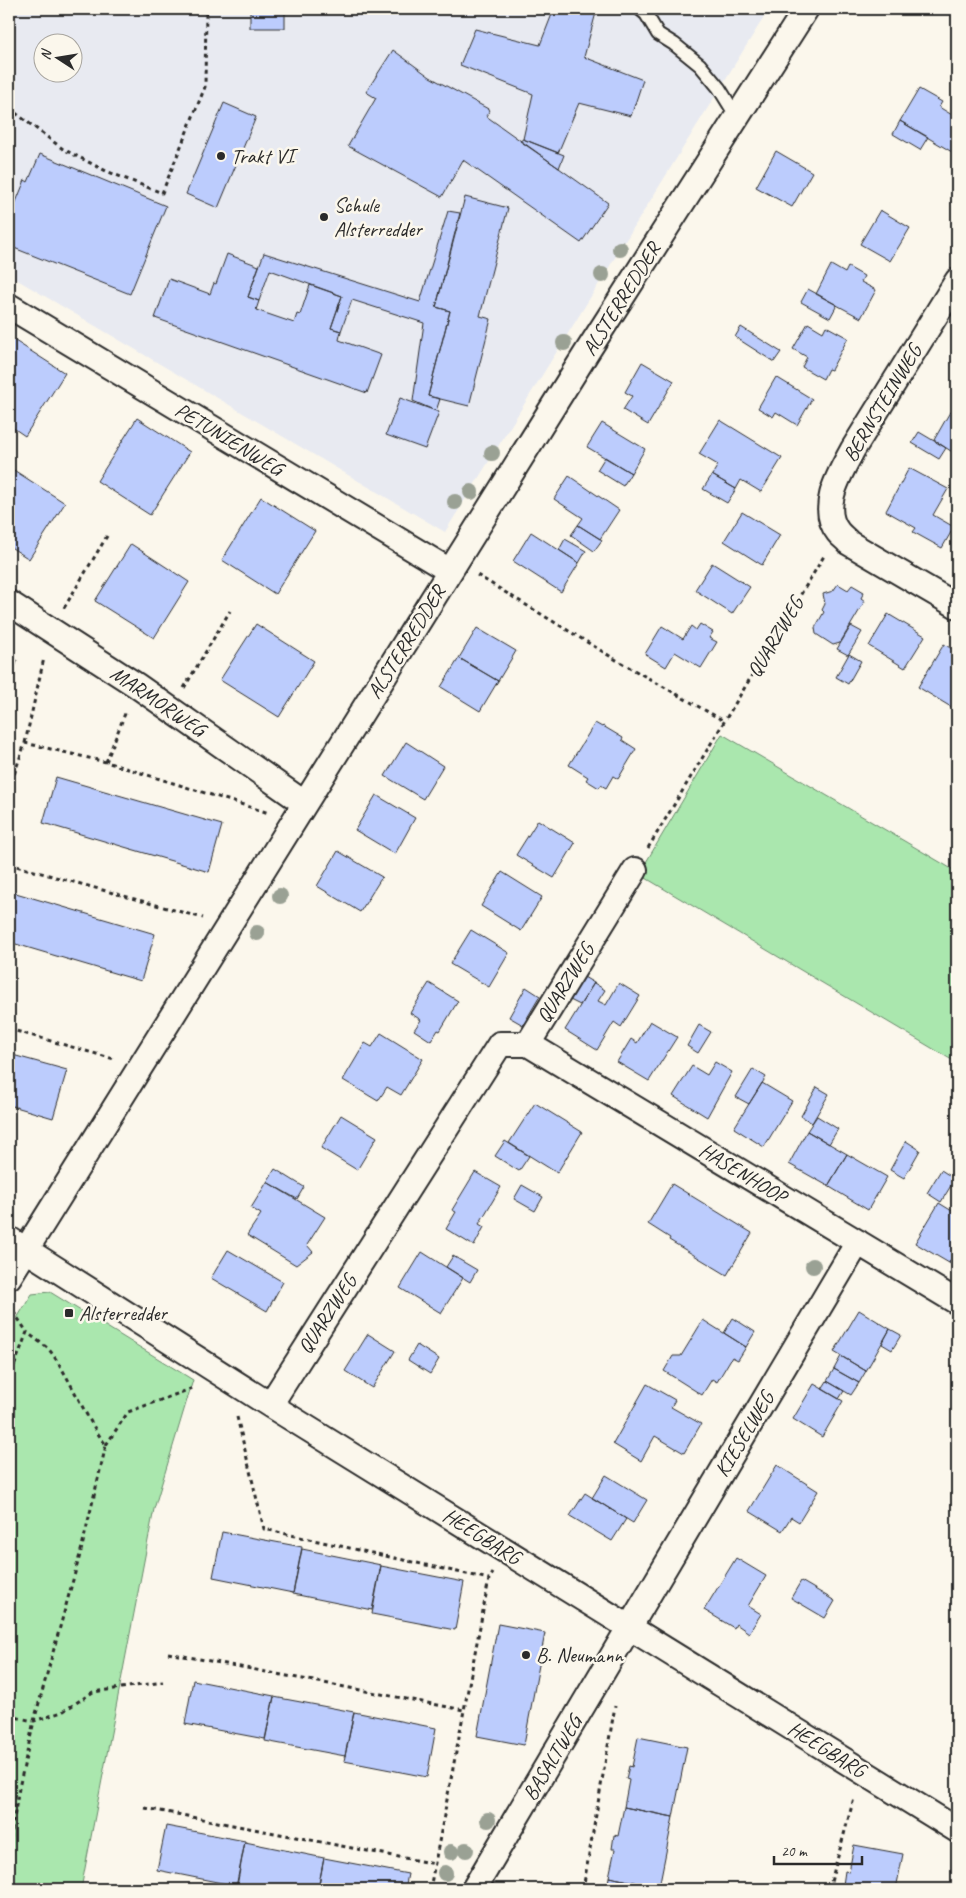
<svg xmlns="http://www.w3.org/2000/svg" width="966" height="1898" font-family="Caveat,sans-serif">
	<style>
		.built { fill: #e8eaf1; fill-rule: evenodd }
		.green { fill: #aae7ae; stroke: #6a896c }
		.building { fill: #bcccfd; stroke: #2b2b2b }
		.lines { fill: none; stroke-linecap: round; stroke-linejoin: round }
		.service-casing { stroke: #2b2b2b; stroke-width: 16 }
		.minor-casing { stroke: #2b2b2b; stroke-width: 28 }
		.path { stroke: #2b2b2b; stroke-width: 3; stroke-dasharray: 4 4; stroke-linecap: butt }
		.service { stroke: #fbf7ec; stroke-width: 12 }
		.minor { stroke: #fbf7ec; stroke-width: 24 }
		.tree { fill: #9aa194 }
		.poi-dot { fill: #2b2b2b; stroke: #fbf7ec; stroke-width: 2 }
		.labels { text-anchor: middle; stroke-width: 5; stroke-linejoin: round; paint-order: stroke }
		.poi-label { font-size: 21px; fill: #2b2b2b; stroke: #fbf7ec; text-anchor: start }
		.street-label { font-size: 21px; fill: #2b2b2b; stroke: #fbf7ec }
	</style>
	<rect width="100%" height="100%" fill="#fbf7ec"/>
	<filter id="ink" filterUnits="userSpaceOnUse"><feTurbulence type="fractalNoise" baseFrequency=".02" numOctaves="2"/><feDisplacementMap in="SourceGraphic" scale="10" xChannelSelector="R" yChannelSelector="G"/><feConvolveMatrix kernelMatrix="1 2 1 2 8 2 1 2 1" color-interpolation-filters="sRGB"/></filter>
	<g filter="url(#ink)">
		<!-- built -->
		<path class="built" d="M9 9H769L445 532 9 275ZM42 42H72V72H42Z"/>
		<!-- green -->
		<path class="green" d="M722 734 957 872V1063L639 874Z
			M50 1292 193 1380 154 1509 81 1889H9V1331L32 1294Z"/>
		<!-- building -->
		<path class="building" d="M250 9H285V28H250Z
			M554 9H597L584 57 643 80 631 116 579 103 558 153 523 139 533 94 460 65 475 29 540 45Z
			M393 50 430 77 490 110 486 116 608 203 581 243 463 160 442 197 348 146 376 98 366 92Z
			M919 89 942 102 939 107 957 118V155L900 121Z
			M224 103 256 117 218 208 186 194Z
			M900 121 928 137 920 150 893 134Z
			M523 139 564 155 559 168 520 141Z
			M776 151 812 172 792 207 756 187Z
			M40 154 166 206 130 294 9 246V219L25 180 28 182Z
			M465 197 508 208 480 316 491 319 469 406 428 396 450 311 436 307Z
			M880 210 910 228 890 261 860 244Z
			M448 211 460 213 436 307 450 311 428 396 440 399 436 411 413 401 424 323 352 300 341 331 331 328 342 296 270 270 259 301 248 297 264 253 420 302Z
			M227 254 259 266 248 297 259 301 256 310 294 323 297 314 300 315 310 285 342 296 331 328 341 331 339 340 381 355 367 393 155 318 169 279 210 294 214 283 216 284Z
			M831 265 845 273 848 267 864 276 861 282 876 290 861 318 816 294Z
			M808 289 837 305 830 318 801 302Z
			M808 323 823 332 826 326 848 338 831 370 828 369 823 379 802 367 807 357 793 349Z
			M741 327 781 352 774 362 735 337Z
			M12 339 65 373 25 436 9 425V345Z
			M642 362 674 381 648 425 623 410 632 396 625 392Z
			M776 377 812 399 797 425 776 412 773 417 758 408Z
			M400 398 439 412 425 449 386 435Z
			M950 412 957 416V455L934 440Z
			M137 418 190 452 150 515 97 481Z
			M720 420 782 458 761 492 741 480 736 489 712 475 718 465 699 454Z
			M602 423 645 449 631 473 587 447Z
			M919 432 946 448 939 459 912 443Z
			M605 457 631 473 623 486 597 470Z
			M9 467 65 503 29 559 9 546Z
			M909 468 948 489 933 515 954 527 942 548 913 532 916 528 886 511Z
			M712 475 736 489 727 503 703 489Z
			M569 476 619 510 600 539 578 525 583 518 554 499Z
			M261 497 315 531 275 594 222 560Z
			M742 512 780 535 762 565 724 541Z
			M578 525 602 540 594 551 571 535Z
			M531 532 579 563 561 592 513 561Z
			M565 539 586 551 579 563 559 550Z
			M131 544 189 582 154 638 95 601Z
			M712 563 750 587 732 614 695 590Z
			M838 584 848 590 852 585 864 592 861 598 865 601 840 643 833 645 816 634 815 628 824 612 822 610 825 604 823 594 833 591Z
			M888 614 925 636 905 668 869 646Z
			M256 624 314 661 279 717 220 680Z
			M700 624 713 632 709 638 717 642 701 668 675 652 666 667 645 654 662 626 683 639 691 626 696 630Z
			M851 626 862 632 848 655 837 649Z
			M477 628 516 651 498 681 459 658Z
			M944 644 957 652V697L951 707 918 687Z
			M849 654 861 661 848 684 836 677Z
			M9 658 17 660 9 692Z
			M459 658 498 681 480 711 441 687Z
			M595 723 602 727 603 726 623 738 622 740 636 749 618 779 613 776 606 788 601 785 599 788 586 780 588 777 569 765Z
			M406 742 443 766 423 799 385 776Z
			M56 777 222 825 209 872 43 823Z
			M376 795 415 818 395 854 355 830Z
			M538 820 575 843 554 878 516 855Z
			M338 851 382 877 360 912 317 886Z
			M502 872 542 897 521 931 481 906Z
			M9 891 155 934 141 981 9 942Z
			M471 930 509 953 489 987 450 964Z
			M584 977 594 983 580 1005 570 1000Z
			M429 983 458 1001 440 1031 438 1030 431 1041 414 1030 421 1020 410 1013Z
			M594 983 605 990 598 1001 606 1005 619 983 640 996 621 1027 614 1022 597 1050 565 1030Z
			M526 987 540 996 523 1025 509 1017Z
			M650 1021 677 1037 649 1081 617 1062 631 1039 637 1043Z
			M699 1025 711 1032 698 1053 687 1046Z
			M381 1033 423 1059 401 1095 387 1087 378 1101 343 1080 365 1043 372 1047Z
			M9 1054 67 1070 53 1118 9 1105Z
			M715 1062 732 1072 707 1117 673 1096 692 1066 707 1075Z
			M753 1069 766 1077 749 1104 736 1097Z
			M762 1083 792 1101 764 1147 734 1128Z
			M817 1087 829 1094 812 1123 801 1116Z
			M535 1103 582 1132 557 1173 509 1143Z
			M341 1115 377 1137 357 1170 321 1148Z
			M817 1116 838 1129 829 1144 807 1131Z
			M807 1131 847 1154 828 1186 789 1164Z
			M505 1141 529 1156 519 1171 495 1156Z
			M906 1141 920 1150 904 1178 890 1170Z
			M847 1154 887 1177 868 1210 828 1186Z
			M275 1169 304 1187 297 1199 267 1182Z
			M941 1170 955 1179 941 1202 927 1193Z
			M475 1172 501 1187 479 1224 484 1227 474 1246 446 1229 456 1212 452 1210Z
			M267 1182 325 1217 307 1245 313 1252 296 1265 247 1235 261 1214 251 1208Z
			M672 1184 752 1233 727 1275 669 1240 670 1238 648 1224Z
			M522 1185 543 1197 535 1211 514 1199Z
			M939 1203 957 1214V1250L949 1263 915 1243Z
			M228 1250 283 1282 267 1311 211 1278Z
			M957 1250V1268L949 1263Z
			M422 1252 463 1278 441 1313 400 1288Z
			M453 1256 477 1270 470 1282 446 1267Z
			M859 1310 890 1329 866 1371 834 1352Z
			M733 1318 755 1332 746 1347 724 1333Z
			M703 1320 746 1347 738 1360 732 1357 717 1382 712 1379 702 1395 664 1371 673 1356H681Z
			M890 1329 901 1335 892 1350 882 1344Z
			M368 1334 395 1351 372 1388 345 1371Z
			M417 1345 439 1359 430 1374 408 1360Z
			M841 1356 866 1371 859 1383 834 1369Z
			M834 1369 859 1383 851 1395 827 1381Z
			M827 1381 844 1391 839 1399 822 1389Z
			M647 1384 675 1400 671 1407 701 1424 684 1453 655 1436 641 1461 613 1444Z
			M814 1384 843 1401 822 1437 793 1419Z
			M777 1465 818 1491 799 1522 791 1517 782 1531 749 1511Z
			M606 1475 647 1500 633 1523 592 1498Z
			M585 1493 626 1519 612 1541 570 1516Z
			M222 1532 302 1547 293 1593 213 1577Z
			M302 1549 381 1565 372 1610 293 1594Z
			M736 1558 766 1576 748 1606 761 1614 749 1633 736 1624 734 1628 704 1610Z
			M381 1566 464 1582 455 1630 372 1614Z
			M801 1581 835 1601 825 1618 791 1598Z
			M498 1624 545 1633 524 1745 477 1736Z
			M193 1680 274 1696 265 1739 185 1724Z
			M274 1697 354 1712 345 1756 265 1741Z
			M354 1712 436 1728 427 1777 344 1761Z
			M638 1737 687 1747 673 1817 624 1807 629 1780 626 1779 629 1766 632 1767Z
			M624 1807 673 1817 659 1887 609 1877 615 1849H612L614 1835 618 1836Z
			M166 1826 245 1841 237 1886 157 1870Z
			M245 1842 324 1858 318 1889H245L236 1887Z
			M854 1845 903 1854 896 1889H846V1886L843 1885 845 1871 849 1872Z
			M324 1858 408 1874 405 1889H318Z
			M609 1877 659 1887 658 1889H607Z"/>
		<g class="lines">
			<defs>
				<path id="service" d="M640 9 646 14 658 34 674 44 700 65 719 88 737 117"/>
				<path id="minor" d="M957 281 853 449C841 472 818 507 838 532 841 536 846 539 849 543L957 606
					M9 306 450 571
					M9 603 136 685 304 803
					M528 1044 957 1302
					M528 1044 635 870
					M9 1239 270 1405 957 1830
					M9 1277 587 352 806 9
					M270 1405 500 1044H528
					M474 1889 858 1242"/>
			</defs>
			<!-- service casing -->
			<use href="#service" class="service-casing"/>
			<!-- minor casing -->
			<use href="#minor" class="minor-casing"/>
			<!-- path -->
			<path class="path" d="M9 108 63 149 106 171 162 193 205 87 206 9
				M477 575 618 661 724 721
				M64 608 107 536
				M184 688 230 611
				M25 743 44 658
				M106 762 126 711
				M9 789 25 743 106 762 269 813
				M648 848 824 556
				M9 864 203 918
				M9 1029 114 1059
				M9 1305 27 1332 9 1380
				M237 1417 264 1529 489 1579
				M106 1445 128 1412 193 1388
				M168 1653 464 1710
				M9 1716 34 1721 62 1712 93 1692 163 1682
				M145 1808 435 1864
				M9 1847 19 1788 34 1721 81 1551 106 1445C84 1416 72 1381 51 1352 45 1345 35 1339 27 1332
				M430 1889 489 1579 493 1573
				M583 1889 615 1706
				M829 1889 854 1798"/>
			<!-- service -->
			<use href="#service" class="service"/>
			<!-- minor -->
			<use href="#minor" class="minor"/>
		</g>
		<!-- trees -->
		<g class="tree">
			<circle cx="620" cy="249" r="8"/>
			<circle cx="602" cy="275" r="8"/>
			<circle cx="564" cy="343" r="8"/>
			<circle cx="492" cy="453" r="8"/>
			<circle cx="471" cy="492" r="8"/>
			<circle cx="455" cy="502" r="8"/>
			<circle cx="280" cy="896" r="8"/>
			<circle cx="257" cy="933" r="8"/>
			<circle cx="813" cy="1266" r="8"/>
			<circle cx="488" cy="1820" r="8"/>
			<circle cx="466" cy="1850" r="8"/>
			<circle cx="451" cy="1852" r="8"/>
			<circle cx="445" cy="1873" r="8"/>
		</g>
	</g>
	<!-- markers -->
	<g class="poi-dot">
		<circle cx="221" cy="156" r="5"/>
		<circle cx="324" cy="217" r="5"/>
		<rect x="64" y="1308" width="10" height="10" rx="2.5"/>
		<circle cx="526" cy="1655" r="5"/>
	</g>
	<g class="labels">
		<!-- poi labels -->
		<g class="poi-label">
			<text x="231" y="163">Trakt VI</text>
			<text x="334" y="212">Schule<tspan x="334" dy="24">Alsterredder</tspan></text>
			<text x="79" y="1320">Alsterredder</text>
			<text x="536" y="1662">B. Neumann</text>
		</g>
		<!-- street labels -->
		<g class="street-label">
			<text transform="translate(621 299) rotate(-58)" y="7">ALSTERREDDER</text>
			<text transform="translate(882 403) rotate(-59)" y="7">BERNSTEINWEG</text>
			<text transform="translate(229 439) rotate(31)" y="7">PETUNIENWEG</text>
			<text transform="translate(775 637) rotate(-59)" y="7">QUARZWEG</text>
			<text transform="translate(406 642) rotate(-58)" y="7">ALSTERREDDER</text>
			<text transform="translate(158 701) rotate(34)" y="7">MARMORWEG</text>
			<text transform="translate(565 983) rotate(-58)" y="7">QUARZWEG</text>
			<text transform="translate(743 1173) rotate(31)" y="7">HASENHOOP</text>
			<text transform="translate(327 1314) rotate(-57)" y="7">QUARZWEG</text>
			<text transform="translate(744 1434) rotate(-59)" y="7">KIESELWEG</text>
			<text transform="translate(482 1536) rotate(32)" y="7">HEEGBARG</text>
			<text transform="translate(827 1749) rotate(32)" y="7">HEEGBARG</text>
			<text transform="translate(552 1758) rotate(-59)" y="7">BASALTWEG</text>
		</g>
	</g>
	<!-- margin -->
	<rect width="966" height="1898" fill="none" stroke="#fbf7ec" stroke-width="30"/>
	<rect x="15" y="15" width="936" height="1868" fill="none" stroke="#2b2b2b" stroke-width="2" filter="url(#ink)"/>
	<!-- north arrow -->
	<g transform="translate(58 58) rotate(282)"><circle r="24" fill="#fbf7ec" stroke="#a8a59f"/>
	<path d="M0-4L9 19L0 12L-9 19Z" fill="#2b2b2b"/>
	<text y="-8" font-size="14" font-weight="bold" text-anchor="middle" fill="#2b2b2b">N</text>
	</g>
	<!-- scale -->
	<path d="M774 1856v8h88v-8" fill="none" stroke="#2b2b2b" stroke-width="2.5"/>
	<text x="781" y="1856" font-size="15" fill="#2b2b2b" stroke="#fbf7ec" stroke-width="4" paint-order="stroke">20 m</text>
</svg>
